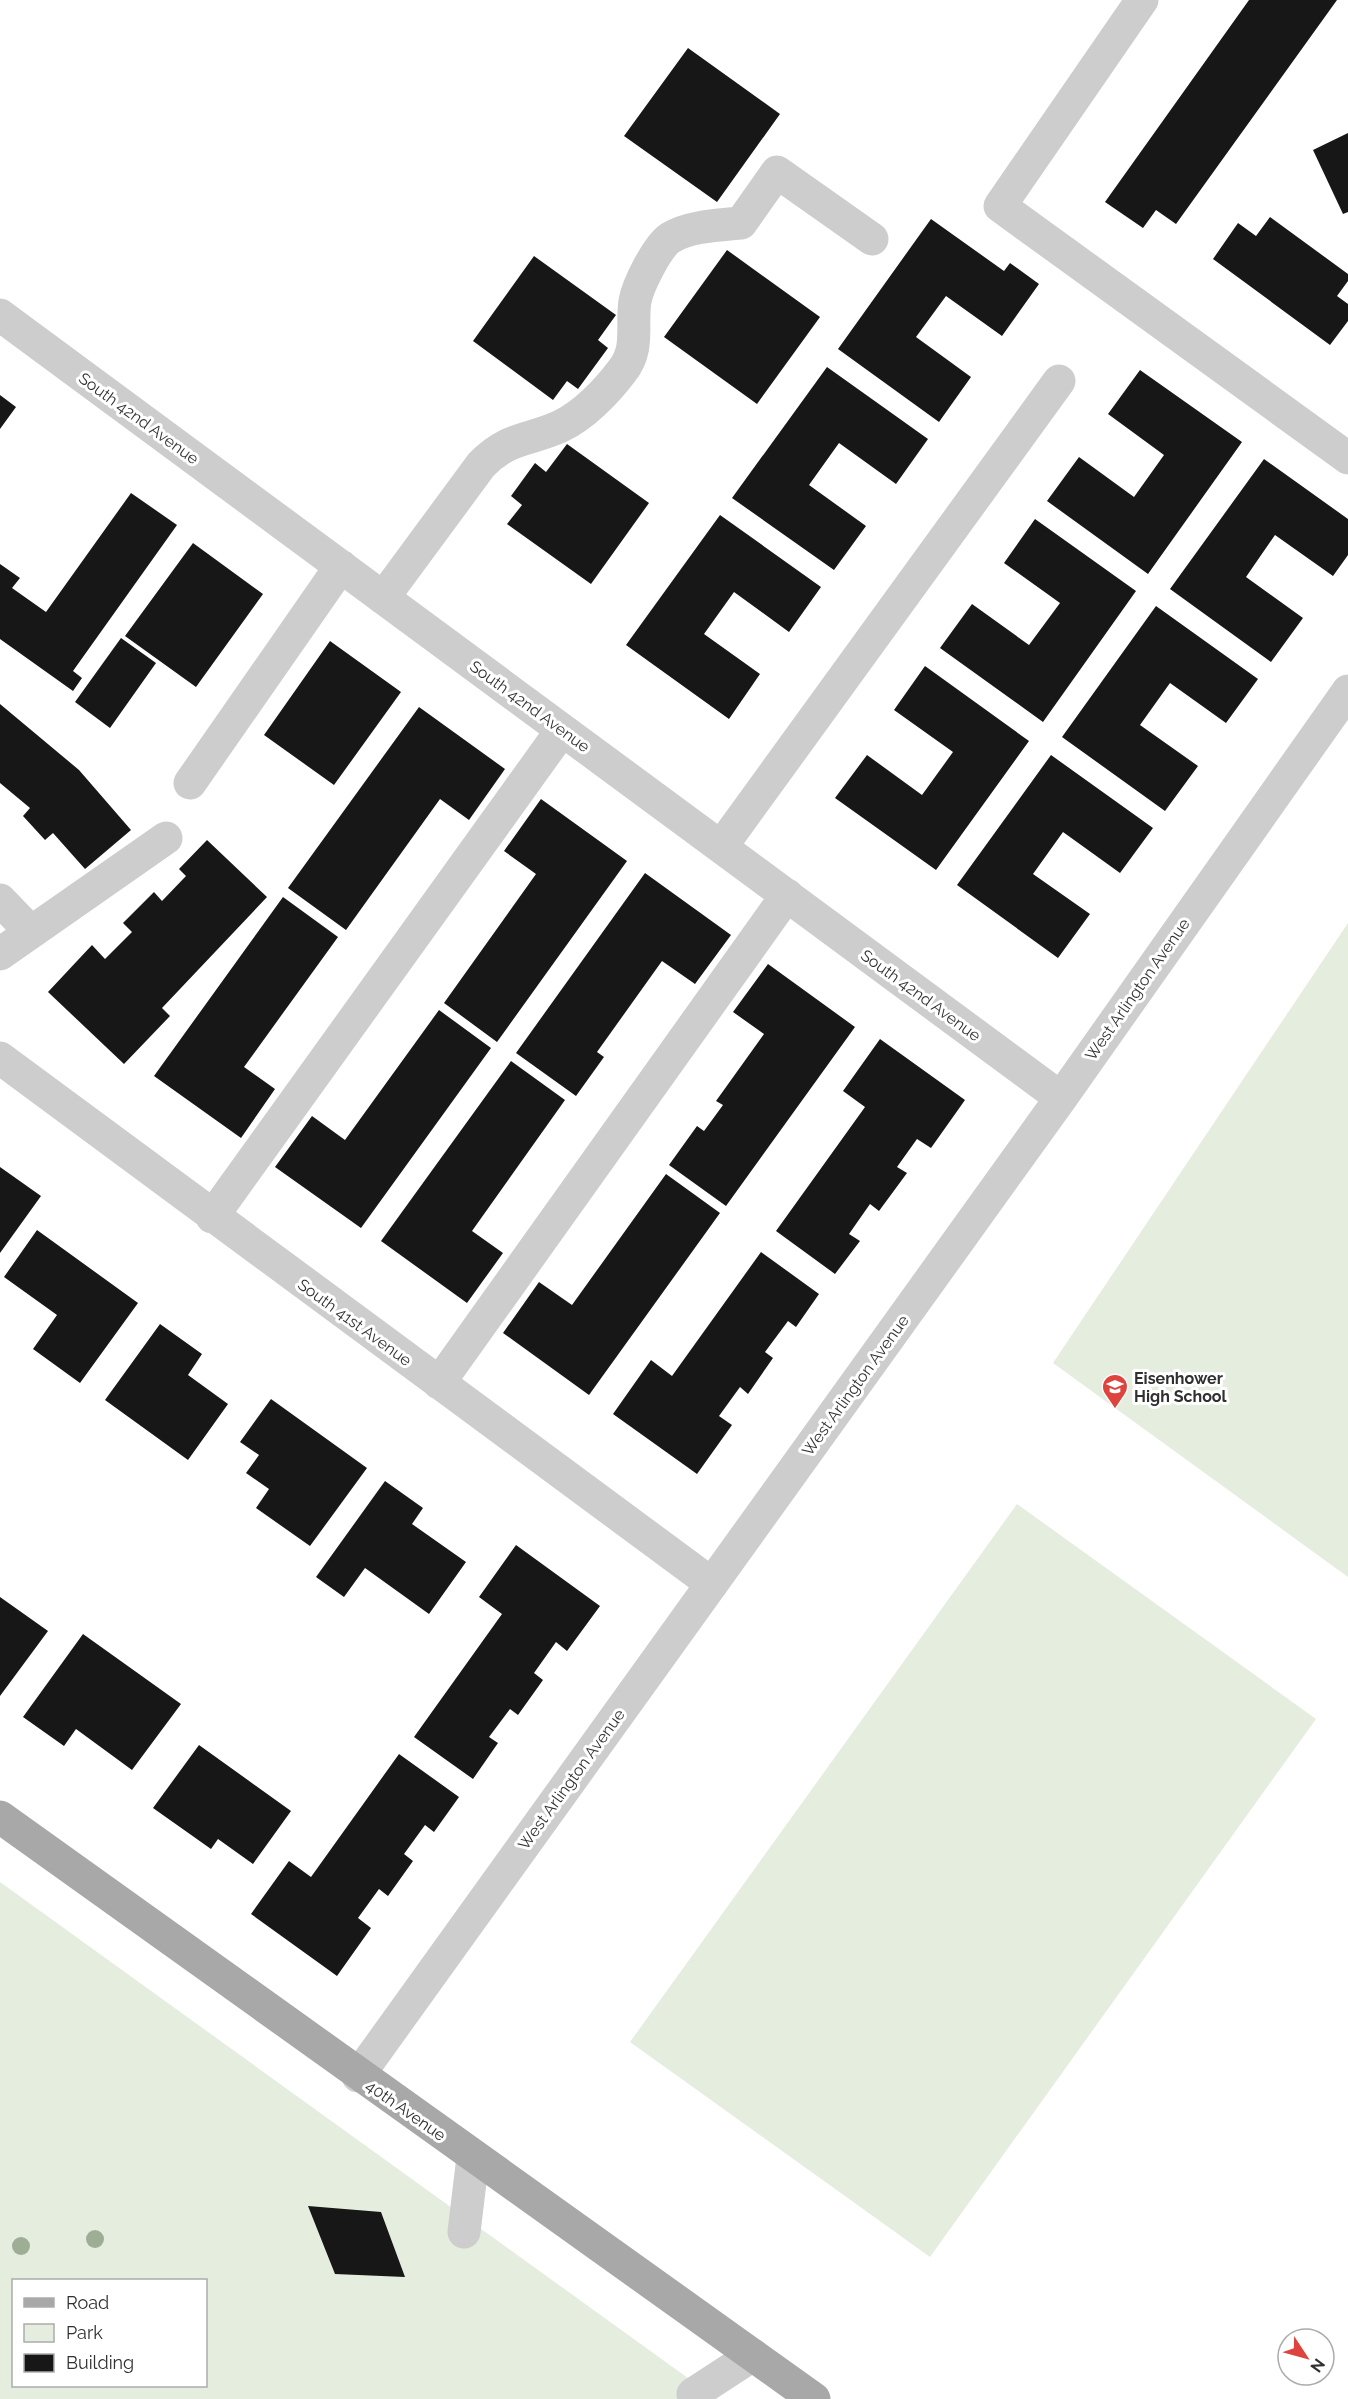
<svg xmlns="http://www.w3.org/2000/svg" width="1348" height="2399" font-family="Raleway,sans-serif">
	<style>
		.green { fill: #e5eddf; fill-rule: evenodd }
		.building { fill: #171717 }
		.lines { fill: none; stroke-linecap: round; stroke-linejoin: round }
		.minor { stroke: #cdcdcd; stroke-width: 33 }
		.major { stroke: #a8a8a8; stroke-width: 33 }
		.tree { fill: #9eae95 }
		.labels { text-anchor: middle; stroke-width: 6; stroke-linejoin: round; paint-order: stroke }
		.street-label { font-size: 16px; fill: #303030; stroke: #fff }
		.poi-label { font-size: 16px; font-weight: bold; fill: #303030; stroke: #fff; text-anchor: start }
	</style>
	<rect width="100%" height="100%" fill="#fff"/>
	<!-- green -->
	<path class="green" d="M1348 923V1577L1053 1363Z
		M1017 1504 1316 1719 930 2257 630 2042Z
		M0 1882 717 2399H0ZM14 2280H206V2386H14Z"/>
	<!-- building -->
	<path class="building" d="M1249 0H1337L1176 224 1156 210 1143 228 1105 202Z
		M688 48 780 114 717 202 624 136Z
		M1348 133V212L1343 214 1313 150Z
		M1270 217 1348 274V281L1337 296 1348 304V321L1330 345 1213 259 1238 223 1256 236Z
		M931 219 1004 271 1010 263 1039 284 1002 336 946 296 916 337 971 377 939 422 838 349Z
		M727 250 820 317 757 404 664 337Z
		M534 256 616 315 598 340 608 348 578 389 567 381 553 400 473 341Z
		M827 367 928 439 896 484 839 443 809 485 866 526 834 570 732 498Z
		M1140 370 1242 442 1148 574 1047 501 1079 457 1134 497 1164 455 1108 414Z
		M0 395 16 407 0 429Z
		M567 444 649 503 591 584 507 524 522 505 511 496 535 463 546 472Z
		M1264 459 1348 519V555L1333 576 1275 535 1246 577 1303 618 1271 662 1170 589Z
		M131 493 177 525 73 671 82 678 73 691 0 639V564L20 578 12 588 46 612Z
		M720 515 821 587 789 632 734 592 704 634 760 674 729 719 626 645Z
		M1035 519 1136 591 1043 722 940 648 972 604 1029 645 1060 603 1004 563Z
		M193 543 263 594 196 687 125 636Z
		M1156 606 1258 679 1226 723 1170 683 1140 725 1198 766 1165 811 1062 737Z
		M121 638 156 663 110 728 75 702Z
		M330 641 401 692 334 785 264 735Z
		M925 666 1029 741 936 870 835 798 867 755 922 795 953 752 894 710Z
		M0 704 79 770 131 830 85 869 53 833 45 840 23 816 30 808 0 783Z
		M419 707 505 769 469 820 440 799 346 930 288 888Z
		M1051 755 1153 828 1120 873 1063 832 1033 874 1090 914 1058 958 957 885Z
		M541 799 627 861 497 1042 444 1003 536 874 504 851Z
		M207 840 267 897 162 1008 170 1016 124 1064 48 992 92 945 105 959 132 932 123 923 154 892 162 901 186 876 179 869Z
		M645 873 731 935 695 984 662 961 597 1052 604 1057 576 1096 516 1053Z
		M283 897 338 937 244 1067 275 1089 241 1138 154 1076Z
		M768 964 855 1027 726 1206 669 1165 697 1126 704 1131 723 1105 716 1101 764 1034 733 1012Z
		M439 1010 491 1048 361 1228 275 1167 312 1116 345 1140Z
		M880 1039 965 1100 931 1148 917 1139 897 1167 907 1173 879 1211 870 1204 849 1234 860 1241 835 1274 776 1231 865 1107 843 1091Z
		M511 1061 565 1100 472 1231 503 1253 467 1303 381 1241Z
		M0 1167 41 1196 0 1253Z
		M666 1174 720 1213 589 1395 503 1333 539 1282 572 1305Z
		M37 1230 138 1303 80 1383 33 1349 57 1315 4 1277Z
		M761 1252 819 1294 796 1327 788 1321 765 1352 773 1358 748 1394 740 1387 719 1416 732 1425 697 1474 613 1414 651 1360 672 1376Z
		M160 1324 202 1354 188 1375 228 1404 188 1460 105 1400Z
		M271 1399 367 1468 310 1546 256 1508 269 1489 246 1473 259 1455 240 1442Z
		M385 1481 423 1508 412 1524 466 1562 429 1614 365 1568 344 1597 316 1577Z
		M516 1545 600 1606 567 1651 556 1642 534 1673 543 1680 518 1715 510 1709 489 1737 498 1743 473 1779 414 1737 502 1614 479 1597Z
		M0 1597 48 1631 0 1696Z
		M83 1634 181 1704 132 1770 76 1729 64 1746 23 1717Z
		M199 1745 291 1811 253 1864 218 1839 211 1849 153 1808Z
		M399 1754 459 1797 434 1832 425 1825 404 1854 413 1861 388 1896 379 1889 358 1918 371 1928 337 1976 251 1914 289 1861 311 1877Z
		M308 2206 381 2212 405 2277 335 2274Z"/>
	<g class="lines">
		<!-- minor -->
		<path class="minor" d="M1142 0 1000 206 1348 458
			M0 315 1061 1098
			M383 598 481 465C509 436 529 441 561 426 584 415 607 391 622 371 640 349 631 326 635 301 638 285 657 247 670 238 689 226 720 225 741 223L777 172 872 239
			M190 783 341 566
			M721 847 1059 381
			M0 900 30 931
			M0 954 166 838
			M0 1058 712 1584
			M212 1217 562 730
			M439 1383 787 895
			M358 2076 1061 1098 1348 691
			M464 2232 473 2157
			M693 2394 753 2355"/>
		<!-- major -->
		<path class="major" d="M0 1817 814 2399"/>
	</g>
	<!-- trees -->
	<g class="tree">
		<circle cx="95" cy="2239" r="9"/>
		<circle cx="21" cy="2246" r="9"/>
	</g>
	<!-- icons -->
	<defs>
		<symbol id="school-pin" viewBox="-11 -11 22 30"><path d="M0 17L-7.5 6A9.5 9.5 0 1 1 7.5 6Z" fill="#dd443d" stroke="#fff"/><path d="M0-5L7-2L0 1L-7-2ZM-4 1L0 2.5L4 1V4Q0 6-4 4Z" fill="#fff"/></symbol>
	</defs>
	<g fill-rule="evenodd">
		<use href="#school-pin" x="1100" y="1372" width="30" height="40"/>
	</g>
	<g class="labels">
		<!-- street labels -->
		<g class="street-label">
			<text transform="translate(139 418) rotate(36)" y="6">South 42nd Avenue</text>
			<text transform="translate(530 706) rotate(36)" y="6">South 42nd Avenue</text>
			<text transform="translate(1137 989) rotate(-55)" y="6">West Arlington Avenue</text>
			<text transform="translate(921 995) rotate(36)" y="6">South 42nd Avenue</text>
			<text transform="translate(355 1322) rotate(36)" y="6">South 41st Avenue</text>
			<text transform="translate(855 1385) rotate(-54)" y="6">West Arlington Avenue</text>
			<text transform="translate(571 1779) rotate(-54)" y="6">West Arlington Avenue</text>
			<text transform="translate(406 2110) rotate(35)" y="6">40th Avenue</text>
		</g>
		<!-- poi labels -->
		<g class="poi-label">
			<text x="1134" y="1384">Eisenhower<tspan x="1134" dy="18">High School</tspan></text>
		</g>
	</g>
	<!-- legend -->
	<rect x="12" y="2279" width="195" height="108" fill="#ffffff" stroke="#acacac" stroke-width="1.5"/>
	<rect x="24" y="2298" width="30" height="9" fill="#a8a8a8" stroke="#acacac" stroke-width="1.5"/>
	<text x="66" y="2309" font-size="18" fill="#303030">Road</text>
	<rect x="24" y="2324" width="30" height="18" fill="#e5eddf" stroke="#acacac" stroke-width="1.5"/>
	<text x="66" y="2339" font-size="18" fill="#303030">Park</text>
	<rect x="24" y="2354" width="30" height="18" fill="#171717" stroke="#acacac" stroke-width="1.5"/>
	<text x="66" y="2369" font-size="18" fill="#303030">Building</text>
	<!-- north arrow -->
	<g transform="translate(1306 2357) rotate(126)"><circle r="28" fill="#ffffff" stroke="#acacac" stroke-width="1.5"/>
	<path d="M0-4.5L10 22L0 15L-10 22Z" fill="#dd443d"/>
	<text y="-9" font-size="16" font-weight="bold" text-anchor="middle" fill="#303030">N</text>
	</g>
</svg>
